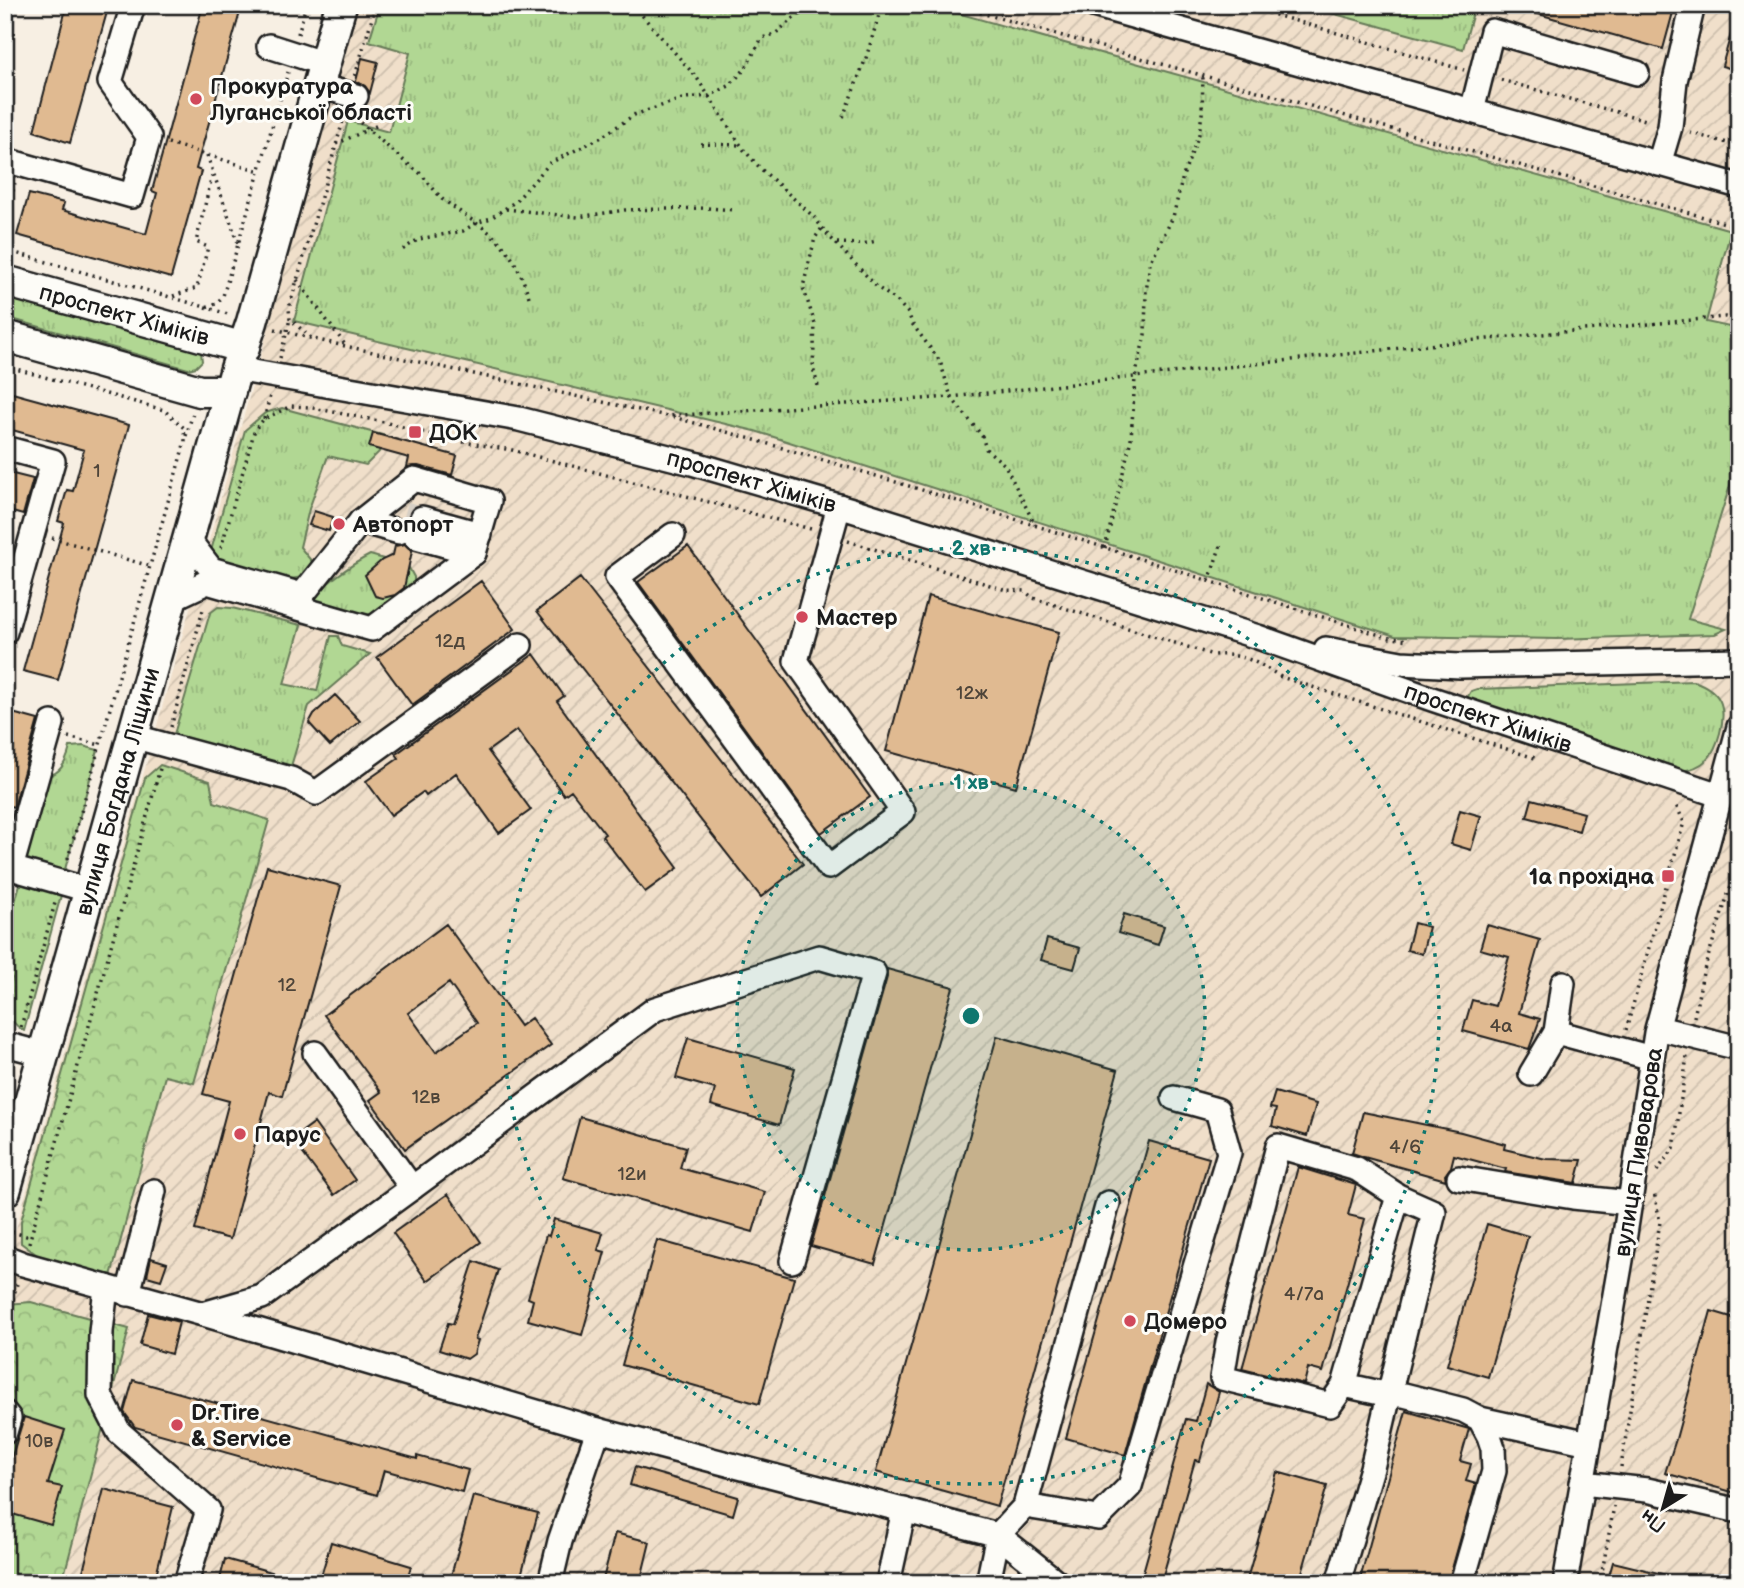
<svg xmlns="http://www.w3.org/2000/svg" width="1744" height="1588" font-family="'Balsamiq Sans',sans-serif">
	<style>
		.industrial { fill: url(#industrial-furrows) }
		.grass { fill: url(#grass-tufts); stroke: #667a58; stroke-width: 2 }
		.forest { fill: url(#forest-crowns); stroke: #667a58; stroke-width: 2 }
		.building { fill: #e0ba91; stroke: #1c1c1c; stroke-width: 2; fill-rule: evenodd }
		.lines { fill: none; stroke-linecap: round; stroke-linejoin: round }
		.minor-tunnel { stroke: #d6cfc5; stroke-width: 23; stroke-dasharray: 23 11; stroke-linecap: butt }
		.minor-casing { stroke: #1c1c1c; stroke-width: 28 }
		.major-casing { stroke: #1c1c1c; stroke-width: 35 }
		.path { stroke: #1c1c1c; stroke-width: 3.5; stroke-dasharray: 2 5; stroke-linecap: butt }
		.minor { stroke: #fdfcf7; stroke-width: 23 }
		.major { stroke: #fdfcf7; stroke-width: 30 }
		.ring { fill: none; stroke: #0f766e; stroke-width: 3.5; stroke-dasharray: 3.5 7 }
		.poi-dot { fill: #d1495b; stroke: #fdfcf7; stroke-width: 2.5 }
		.labels { text-anchor: middle; stroke-width: 6; stroke-linejoin: round; paint-order: stroke }
		.number-label { font-size: 19px; fill: #4d4439 }
		.poi-label { font-size: 23px; font-weight: bold; fill: #1c1c1c; stroke: #fdfcf7; text-anchor: start }
		.street-label { font-size: 23px; fill: #1c1c1c; stroke: #fdfcf7 }
		.centre { fill: #0f766e; stroke: #fdfcf7; stroke-width: 3.5 }
		.ring-label { font-size: 21px; text-anchor: middle; font-weight: bold; fill: #0f766e; stroke: #fdfcf7; stroke-width: 6; stroke-linejoin: round; paint-order: stroke }
	</style>
	<defs>
		<pattern id="industrial-furrows" width="10" height="10" patternUnits="userSpaceOnUse" patternTransform="scale(1.75)"><rect width="10" height="10" fill="#f0dfca"/><path d="M-1 1l2-2M0 10L10 0M9 11l2-2" fill="none" stroke="#cdbfad"/></pattern>
		<pattern id="grass-tufts" width="24" height="20" patternUnits="userSpaceOnUse" patternTransform="scale(1.75)"><rect width="24" height="20" fill="#b1d793"/><path d="M3 7l-1-3M5 7V3M7 7l1-3M15 17l-1-3M17 17v-4M19 17l1-3" fill="none" stroke="#98b87e"/></pattern>
		<pattern id="forest-crowns" width="20" height="18" patternUnits="userSpaceOnUse" patternTransform="scale(1.75)"><rect width="20" height="18" fill="#b1d793"/><path d="M2 6a3 3 0 1 1 6 0M12 15a3 3 0 1 1 6 0" fill="none" stroke="#98b87e"/></pattern>
	</defs>
	<rect width="100%" height="100%" fill="#f7efe3"/>
	<filter id="ink" filterUnits="userSpaceOnUse"><feTurbulence type="fractalNoise" baseFrequency=".0143" numOctaves="2"/><feDisplacementMap in="SourceGraphic" scale="14" xChannelSelector="R" yChannelSelector="G"/><feConvolveMatrix kernelMatrix="1 2 1 2 8 2 1 2 1" color-interpolation-filters="sRGB"/></filter>
	<g filter="url(#ink)">
		<!-- industrial -->
		<path class="industrial" d="M359 5H1739V1583H5V1268Z"/>
		<!-- grass -->
		<path class="grass" d="M380 5H929L1731 230 1706 322 1739 329V457L1688 619 1726 629 1715 634 1557 639 1395 636 755 431 294 321 348 121 389 132 410 53 369 41Z
			M1302 5H1475L1463 49Z
			M5 293 194 347 201 352 202 361 196 367 188 369 5 317Z
			M282 408 386 436 379 452 366 465 328 456 309 509 300 547 313 563 303 577 278 581 209 558 245 430 265 413Z
			M370 555 408 566 414 577V587C367 623 370 620 315 602 316 587 356 562 370 555Z
			M218 607 232 608 301 625 284 684 317 691 331 636H338L342 646 370 654 309 706 289 773 172 741 210 613Z
			M1694 681C1721 691 1727 706 1720 733 1714 756 1704 769 1679 771L1468 702 1467 698 1471 691 1477 689Z
			M83 746 98 750 64 873 23 862 45 776C61 775 67 761 70 747Z
			M22 877 63 888 24 1031C0 1016 7 1003 12 978L5 968V937Z"/>
		<!-- forest -->
		<path class="forest" d="M160 765 210 781 214 802 269 820 194 1083 165 1076 111 1276 40 1257 21 1243V1221L145 778Z
			M31 1302 129 1329 62 1583H5V1307L7 1304Z"/>
		<!-- building -->
		<path class="building" d="M67 5H109L70 143 34 131Z
			M203 5H242L196 169 201 171 171 278 17 235 29 194 64 203 62 210 146 234 157 193 152 191Z
			M1524 5H1675L1663 49 1524 10Z
			M1734 23H1739V71L1722 66Z
			M362 58 378 62 370 93 365 86 356 81Z
			M5 391 129 425 58 680 23 671 64 523 58 521 67 490 73 491 84 450 5 428Z
			M373 433 457 456 452 475 418 466 407 467 409 458 369 447Z
			M5 472 33 479 23 515 5 510Z
			M314 511 333 517 329 531 309 525Z
			M405 544 412 551 404 588 395 595 383 598 375 596 365 575 382 560 393 555 395 546Z
			M688 546 870 797 821 833 638 582Z
			M580 578 803 864 761 897 537 611Z
			M481 581 515 629 412 705 377 657Z
			M928 596 1059 632 1016 787 886 751Z
			M534 654 564 696 557 701 678 868 645 892 602 836 605 834 571 790 564 795 517 730 488 751 531 810 499 833 456 773 426 796 423 792 391 815 366 781 399 758 396 754Z
			M335 695 360 721 330 746 309 723 314 714Z
			M5 711 38 720 14 807 5 805Z
			M1532 799 1584 813 1579 831 1527 817Z
			M1460 810 1481 816 1471 850 1451 844Z
			M267 866 341 886 282 1096 269 1092 230 1239 195 1230 229 1101 203 1094Z
			M1124 914 1164 926 1158 945 1118 933Z
			M1414 923 1429 927 1422 954 1407 950Z
			M446 924 520 1026 531 1018 551 1045 405 1149 370 1100 381 1092 324 1015ZM449 983 477 1023 436 1052 408 1013Z
			M1487 925 1540 940 1519 1013 1540 1019 1529 1049 1463 1031 1472 1000 1495 1006 1509 957 1480 949Z
			M1047 939 1080 948 1074 969 1041 960Z
			M887 969 953 987 875 1264 811 1246 887 977Z
			M997 1036 1118 1070 997 1506 876 1472Z
			M688 1038 795 1068 779 1125 711 1105 715 1089 676 1078Z
			M1275 1092 1316 1104 1307 1136 1272 1126 1276 1109 1270 1108Z
			M1363 1112 1461 1132 1505 1144 1504 1149 1546 1159 1582 1160 1576 1183 1505 1172 1506 1169 1454 1155 1451 1167 1445 1175 1446 1180 1364 1157 1352 1153Z
			M580 1117 686 1147 680 1168 765 1192 753 1232 563 1178Z
			M314 1123 355 1180 334 1195 292 1139Z
			M1149 1141 1209 1158 1125 1455 1066 1438Z
			M1298 1167 1356 1185 1348 1215 1365 1219 1323 1372 1308 1368 1304 1384 1242 1369Z
			M448 1194 481 1242 427 1281 393 1233Z
			M554 1219 603 1233 598 1250 605 1252 582 1335 528 1320 533 1300 528 1298 546 1235 549 1236Z
			M1487 1224 1528 1236 1488 1377 1447 1365Z
			M657 1240 794 1278 759 1404 622 1365Z
			M151 1258 167 1263 161 1280 147 1276Z
			M474 1261 498 1270 475 1339 478 1340 474 1354 467 1359 439 1350 448 1323 453 1324Z
			M1711 1311 1738 1319 1730 1346 1739 1347V1494L1665 1473 1676 1439Z
			M148 1314 179 1322 171 1354 140 1345Z
			M133 1380 417 1459V1456L468 1470 462 1492 384 1470 377 1495 135 1427 124 1412Z
			M1206 1384 1219 1392 1200 1461 1195 1460 1161 1583H1140L1186 1419 1196 1421Z
			M1406 1411 1469 1429 1460 1461 1471 1464 1466 1481 1476 1484 1448 1583H1359Z
			M24 1417 65 1430 48 1484 62 1487 51 1525 5 1512V1479Z
			M635 1467 738 1497 733 1515 630 1485Z
			M1277 1472 1327 1486 1299 1583H1246Z
			M104 1489 173 1507 154 1583H80Z
			M473 1496 538 1513 519 1583H449Z
			M615 1533 650 1542 640 1583H602Z
			M331 1542 411 1566 406 1583H319Z
			M225 1559 293 1578V1583H219Z
			M1613 1562 1675 1577V1583H1607Z"/>
		<g class="lines">
			<!-- minor-tunnel -->
			<path class="minor-tunnel" d="M405 513 422 518"/>
			<defs>
				<g id="minor">
					<path d="M1093 5 1739 186"/>
					<path d="M269 46 325 64"/>
					<path d="M319 86 356 96"/>
					<path d="M1472 111 1492 31 1637 73"/>
					<path d="M5 160 132 196 149 137 110 82 133 5"/>
					<path d="M1659 164 1670 127 1675 81 1693 5"/>
					<path id="s1" d="M236 369 519 419 692 463 852 510 1258 637 1432 699 1719 795"/>
					<path d="M5 448 53 461 5 632"/>
					<path d="M422 518 480 534"/>
					<path d="M361 521 399 532"/>
					<path d="M673 535 617 577 829 867 903 812 796 661 839 506"/>
					<path d="M416 537 474 553"/>
					<path d="M171 599 207 582 372 629 474 553 489 501 414 479 361 521 302 595 211 569 188 539"/>
					<path d="M1326 649 1401 663 1460 666 1739 660"/>
					<path d="M52 723 11 868 88 890"/>
					<path d="M132 736 291 779 316 793 520 645"/>
					<path d="M1563 983 1556 1032 1652 1058"/>
					<path d="M1658 1028 1739 1048"/>
					<path d="M5 1044 43 1054"/>
					<path d="M1531 1074 1556 1032"/>
					<path d="M1459 1178 1573 1197 1630 1203"/>
					<path d="M412 1188 655 1009 819 957 874 973 792 1261"/>
					<path d="M5 1257 23 1264 203 1314 598 1430 998 1535 988 1583"/>
					<path d="M106 1287 101 1332 100 1395 119 1432 208 1510 186 1583"/>
					<path d="M128 1294 154 1191"/>
					<path d="M203 1314 262 1297 412 1188 315 1053"/>
					<path d="M1344 1385 1330 1405 1222 1378 1228 1342 1278 1146 1357 1169 1398 1196 1344 1385 1389 1395 1434 1212 1398 1196"/>
					<path d="M5 1413 9 1418 5 1432"/>
					<path d="M1480 1419 1589 1443"/>
					<path d="M1582 1483 1647 1490 1739 1511"/>
					<path d="M1025 1506 1098 1518 1130 1486 1229 1153 1217 1110 1174 1098"/>
					<path d="M550 1583 560 1541 598 1430"/>
					<path d="M888 1583 904 1510"/>
					<path d="M1058 1583 998 1535 1025 1506 1108 1203"/>
					<path d="M1338 1583 1372 1468 1389 1395H1404L1463 1410 1480 1419 1489 1436 1493 1448 1494 1471 1462 1583"/>
					<path d="M1565 1583 1621 1260 1656 1033 1739 727"/>
				</g>
				<g id="major">
					<path id="s2" d="M5 281 244 348"/>
					<path d="M5 336 200 391H230"/>
					<path id="s3" d="M5 1191 236 369 252 322 341 5"/>
				</g>
			</defs>
			<!-- minor casing -->
			<use href="#minor" class="minor-casing"/>
			<!-- major casing -->
			<use href="#major" class="major-casing"/>
			<!-- path -->
			<path class="path" d="M633 5 697 78 744 150 761 169 814 217 827 234 877 287 897 301 908 313 913 325 940 361 951 397 982 436 986 449 1005 465 1035 525
				M953 5 1739 227
				M1241 5 1464 70
				M298 34 306 5
				M355 76 376 5
				M1501 80 1649 121
				M843 117 866 58 882 5
				M355 118 403 160 421 174 442 199 476 223 463 231 419 239 402 250
				M1690 133 1739 146
				M168 143 260 171
				M336 144 378 125
				M701 144 741 145
				M207 155 238 243
				M506 209 578 217 625 210 708 208 734 210
				M5 218 15 183
				M837 243 862 244 877 241
				M5 250 205 307 216 304 223 296 288 72
				M297 280 346 346
				M173 296 197 288 208 247 196 242 213 172
				M529 297C519 265 505 241 476 223L491 218 516 201 550 163 600 138 634 115 685 98 709 96 729 86 745 69 762 38 775 34 794 18 817 5
				M205 307 231 315
				M275 329 313 339 667 416 951 397 1466 341 1725 317 1739 320
				M311 338 290 319 289 308 345 114
				M280 358 290 319
				M5 366 164 410 184 428 185 441 67 862
				M818 386 813 368 815 324 803 287 815 238 822 228
				M673 417C914 483 1151 564 1390 638L1409 640
				M264 419 270 396
				M186 436 193 413
				M52 538 150 566
				M848 541 1006 590 1025 591 1033 598 1213 655C1243 653 1257 662 1281 677L1538 759
				M221 548 255 429 264 419 291 406 308 407 384 422 457 441 512 450 811 529
				M1105 548 1131 439 1135 378 1145 335 1146 292 1150 263 1173 217 1183 176 1199 134 1202 114 1203 75
				M1209 581 1222 541
				M171 727 204 606
				M68 737 100 745
				M1694 1017 1703 973 1739 860
				M21 1027 55 903
				M1626 1030 1684 822 1675 803
				M5 1083 10 1065
				M1657 1171 1674 1148 1687 1056
				M5 1230 30 1237
				M29 1243 161 765
				M5 1326 17 1284
				M1621 1467 1660 1222 1654 1192
				M1600 1583 1614 1506"/>
			<!-- minor -->
			<use href="#minor" class="minor"/>
			<!-- major -->
			<use href="#major" class="major"/>
		</g>
	</g>
	<!-- distance rings -->
	<circle cx="971" cy="1016" r="234" fill="#0f766e" fill-opacity=".12"/>
	<g class="ring">
		<circle cx="971" cy="1016" r="234"/>
		<circle cx="971" cy="1016" r="468"/>
	</g>
	<!-- markers -->
	<g class="poi-dot">
		<circle cx="196" cy="99" r="7"/>
		<rect x="408" y="425" width="14" height="14" rx="3.5"/>
		<circle cx="339" cy="524" r="7"/>
		<circle cx="802" cy="617" r="7"/>
		<rect x="1661" y="869" width="14" height="14" rx="3.5"/>
		<circle cx="240" cy="1134" r="7"/>
		<circle cx="1130" cy="1321" r="7"/>
		<circle cx="177" cy="1425" r="7"/>
	</g>
	<g class="labels">
		<!-- number labels -->
		<g class="number-label">
			<text x="97" y="477">1</text>
			<text x="450" y="647">12д</text>
			<text x="972" y="699">12ж</text>
			<text x="287" y="991">12</text>
			<text x="1501" y="1032">4а</text>
			<text x="426" y="1103">12в</text>
			<text x="1405" y="1153">4/6</text>
			<text x="632" y="1180">12и</text>
			<text x="1304" y="1300">4/7a</text>
			<text x="39" y="1447">10в</text>
		</g>
		<!-- poi labels -->
		<g class="poi-label">
			<text x="210" y="94">Прокуратура<tspan x="210" dy="26">Луганської області</tspan></text>
			<text x="429" y="440">ДОК</text>
			<text x="353" y="532">Автопорт</text>
			<text x="816" y="625">Мастер</text>
			<text x="1654" y="884" text-anchor="end">1а прохідна</text>
			<text x="254" y="1142">Парус</text>
			<text x="1144" y="1329">Домеро</text>
			<text x="191" y="1420">Dr.Tire<tspan x="191" dy="26">&amp; Service</tspan></text>
		</g>
		<!-- street labels -->
		<g class="street-label">
			<text dy="8" stroke="none"><textPath href="#s2" startOffset="124">проспект Хіміків</textPath></text>
			<text dy="8" stroke="none"><textPath href="#s1" startOffset="528">проспект Хіміків</textPath></text>
			<text dy="8" stroke="none"><textPath href="#s1" startOffset="1302">проспект Хіміків</textPath></text>
			<text dy="8" stroke="none"><textPath href="#s3" startOffset="415">вулиця Богдана Ліщини</textPath></text>
			<text transform="translate(1638 1152) rotate(-81)" y="8">вулиця Пивоварова</text>
		</g>
	</g>
	<circle cx="971" cy="1016" r="10" class="centre"/>
	<g class="ring-label">
		<text x="971" y="555">2 хв</text>
		<text x="971" y="789">1 хв</text>
	</g>
	<!-- margin -->
	<rect width="1744" height="1588" fill="none" stroke="#fdfcf7" stroke-width="28"/>
	<rect x="14" y="14" width="1716" height="1560" fill="none" stroke="#1c1c1c" stroke-width="2.5" filter="url(#ink)"/>
	<!-- north arrow -->
	<g transform="translate(1663 1508) rotate(217)" stroke="#fdfcf7" stroke-width="5" paint-order="stroke">
	<path d="M0-5L12 26L0 18L-12 26Z" fill="#1c1c1c"/>
	<text y="-10" font-size="19" font-weight="bold" text-anchor="middle" fill="#1c1c1c">Пн</text>
	</g>
</svg>
